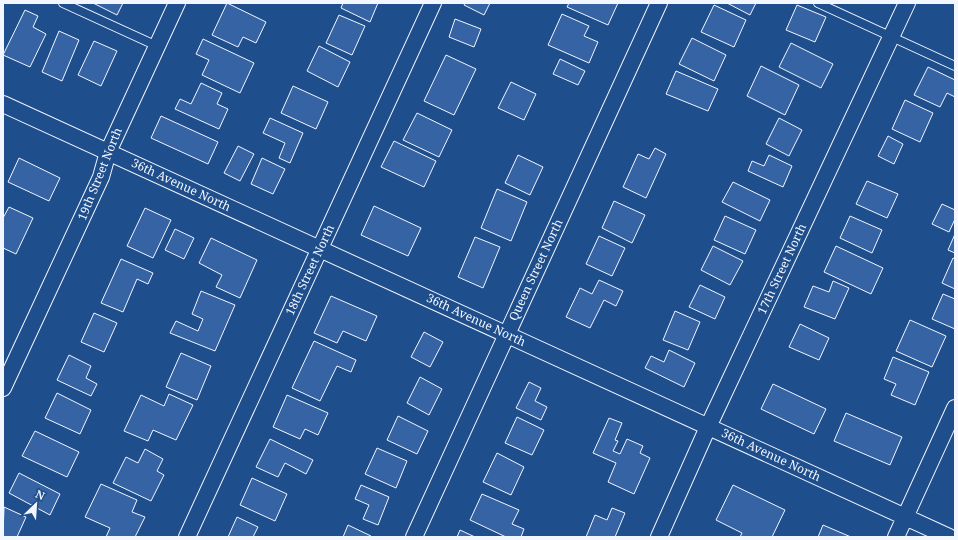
<svg xmlns="http://www.w3.org/2000/svg" width="958" height="540" font-family="'Noto Serif',serif">
	<style>
		.building { fill: #3563a3; stroke: #f2f6ff }
		.lines { fill: none; stroke-linecap: round; stroke-linejoin: round }
		.service-casing { stroke: #f2f6ff; stroke-width: 10 }
		.minor-casing { stroke: #f2f6ff; stroke-width: 18 }
		.service { stroke: #1f4e8c; stroke-width: 8 }
		.minor { stroke: #1f4e8c; stroke-width: 16 }
		.labels { text-anchor: middle; stroke-width: 3; stroke-linejoin: round; paint-order: stroke }
		.street-label { font-size: 12px; fill: #f2f6ff; stroke: #1f4e8c }
	</style>
	<rect width="100%" height="100%" fill="#1f4e8c"/>
	<!-- building -->
	<path class="building" d="M93 3H123L117 15Z
		M227 3 266 22 256 43 243 37 238 47 212 35Z
		M343 3H378L370 22 341 8Z
		M465 3H490L484 15 464 5Z
		M569 3H618L608 25 567 7Z
		M727 3H756L750 15Z
		M714 5 746 20 734 47 701 32Z
		M797 5 826 17 815 42 786 30Z
		M25 10 38 16 33 27 46 34 30 67 3 55Z
		M562 14 589 26 584 36 598 42 589 63 548 45Z
		M339 15 365 26 352 55 326 43Z
		M455 19 481 29 474 47 449 37Z
		M59 31 79 40 62 81 42 72Z
		M692 38 726 55 714 81 679 64Z
		M203 39 254 63 240 93 202 75 209 60 196 54Z
		M94 41 117 51 101 86 78 75Z
		M791 43 833 64 821 88 779 67Z
		M319 46 350 62 338 87 307 71Z
		M446 55 476 69 454 115 424 101Z
		M560 59 585 71 578 85 553 74Z
		M761 66 799 85 785 115 747 96Z
		M928 67 955 80V97L947 93 940 107 914 95Z
		M676 71 718 89 708 111 666 94Z
		M511 82 536 94 524 120 498 108Z
		M201 83 222 93 217 104 228 109 219 129 175 109 180 99 191 104Z
		M293 86 328 102 316 129 281 113Z
		M905 100 933 113 920 142 892 129Z
		M417 113 452 130 439 157 403 140Z
		M161 116 218 142 208 164 151 138Z
		M270 118 303 133 290 163 279 158 285 143 263 133Z
		M779 118 802 130 789 156 766 144Z
		M888 136 903 144 894 164 878 156Z
		M394 141 436 161 424 187 381 167Z
		M238 146 254 154 240 181 224 173Z
		M655 148 666 154 646 198 623 187 638 154 649 159Z
		M518 155 543 167 530 195 505 183Z
		M769 155 792 166 783 187 748 171 752 161 764 166Z
		M19 158 60 178 49 201 8 182Z
		M262 158 285 169 273 194 251 184Z
		M867 181 898 194 887 218 856 204Z
		M733 182 770 200 760 221 722 202Z
		M497 189 527 202 511 241 481 228Z
		M614 201 645 215 632 243 602 228Z
		M942 204 955 210V219L949 232 932 224Z
		M374 206 421 228 408 256 361 235Z
		M9 207 33 218 16 254 3 248V218Z
		M145 208 171 220 153 258 127 246Z
		M725 216 756 230 745 254 714 240Z
		M850 216 882 230 872 253 840 238Z
		M175 229 194 238 184 259 165 250Z
		M955 234V253L948 250Z
		M599 236 625 248 612 276 586 264Z
		M475 237 500 247 483 288 458 277Z
		M211 238 257 260 240 298 216 287 222 275 199 263Z
		M713 246 743 261 730 285 701 270Z
		M836 246 883 268 871 294 824 272Z
		M953 258 955 259V289L942 283Z
		M121 259 153 273 148 284 137 279 123 312 101 303Z
		M599 280 623 291 616 306 604 300 590 328 566 317 580 288 592 294Z
		M833 281 849 288 835 319 804 307 813 286 829 292Z
		M700 285 725 297 715 319 689 307Z
		M201 291 235 305 215 351 170 333 176 321 198 331 203 319 192 314Z
		M943 294 955 299V329L932 319Z
		M331 296 377 316 366 341 343 331 337 343 314 333Z
		M675 311 700 322 688 350 663 340Z
		M94 313 117 323 104 352 81 342Z
		M910 320 946 336 932 367 896 351Z
		M800 324 829 338 819 360 789 347Z
		M424 332 443 342 430 367 411 357Z
		M314 341 356 360 351 372 337 366 320 401 292 388Z
		M669 350 695 363 684 387 645 368 651 356 664 362Z
		M181 353 211 366 197 400 166 387Z
		M69 355 91 366 86 378 97 384 91 396 57 380Z
		M893 357 929 372 915 405 891 395 896 384 884 379Z
		M420 377 442 389 429 415 407 403Z
		M529 382 541 388 535 401 547 407 541 420 516 408Z
		M773 384 826 409 814 434 761 409Z
		M57 393 91 410 80 434 45 418Z
		M169 394 193 405 176 440 153 430 148 441 124 431 141 395 164 406Z
		M287 395 328 413 318 435 305 429 300 439 273 427Z
		M846 413 902 437 890 465 834 441Z
		M398 416 428 431 417 454 387 440Z
		M517 417 544 430 532 455 505 443Z
		M609 418 622 423 615 440 618 441 613 451 620 454 627 439 643 446 640 453 650 458 634 494 608 482 616 463 593 453Z
		M35 431 79 452 67 477 22 456Z
		M270 439 313 460 306 474 285 463 278 477 256 467Z
		M377 448 407 461 396 488 365 474Z
		M145 449 163 459 157 471 164 475 151 501 113 483 126 457 138 463Z
		M497 453 524 467 511 495 483 482Z
		M19 473 60 494 50 515 9 493Z
		M252 478 287 494 275 521 240 505Z
		M101 484 137 500 132 512 145 517 135 537H106L110 528 85 517Z
		M361 485 389 497 378 525 363 519 369 505 355 499Z
		M733 485 785 510 772 537H740L742 533 716 520Z
		M482 494 519 510 512 524 524 529 521 537H506L470 520Z
		M4 507 26 517 17 537H3Z
		M612 508 625 513 615 537H586L595 515 607 520Z
		M237 517 258 527 253 537H228Z
		M348 525 371 536 370 537H343Z
		M823 525 851 537H818Z
		M460 530 475 537H457Z"/>
	<g class="lines">
		<defs>
			<path id="service" d="M63 3 157 46
				M818 3 955 66"/>
			<path id="minor" d="M3 104 949 537
				M3 388 101 177 108 152 177 3
				M187 537 433 3
				M414 537 659 3
				M659 537 708 427 907 3
				M896 537 955 408"/>
		</defs>
		<!-- service casing -->
		<use href="#service" class="service-casing"/>
		<!-- minor casing -->
		<use href="#minor" class="minor-casing"/>
		<!-- service -->
		<use href="#service" class="service"/>
		<!-- minor -->
		<use href="#minor" class="minor"/>
	</g>
	<g class="labels">
		<!-- street labels -->
		<g class="street-label">
			<text transform="translate(100 174) rotate(-68)" y="4">19th Street North</text>
			<text transform="translate(181 185) rotate(25)" y="4">36th Avenue North</text>
			<text transform="translate(782 269) rotate(-65)" y="4">17th Street North</text>
			<text transform="translate(310 270) rotate(-65)" y="4">18th Street North</text>
			<text transform="translate(536 270) rotate(-65)" y="4">Queen Street North</text>
			<text transform="translate(476 320) rotate(25)" y="4">36th Avenue North</text>
			<text transform="translate(771 455) rotate(25)" y="4">36th Avenue North</text>
		</g>
	</g>
	<!-- border -->
	<rect width="958" height="540" fill="none" stroke="#f2f6ff" stroke-width="8"/>
	<!-- north arrow -->
	<g transform="translate(36 504) rotate(25)" stroke="#1f4e8c" stroke-width="3" paint-order="stroke">
	<path d="M0-3L7 15L0 10L-7 15Z" fill="#f2f6ff"/>
	<text y="-6" font-size="11" font-weight="bold" text-anchor="middle" fill="#f2f6ff">N</text>
	</g>
</svg>
